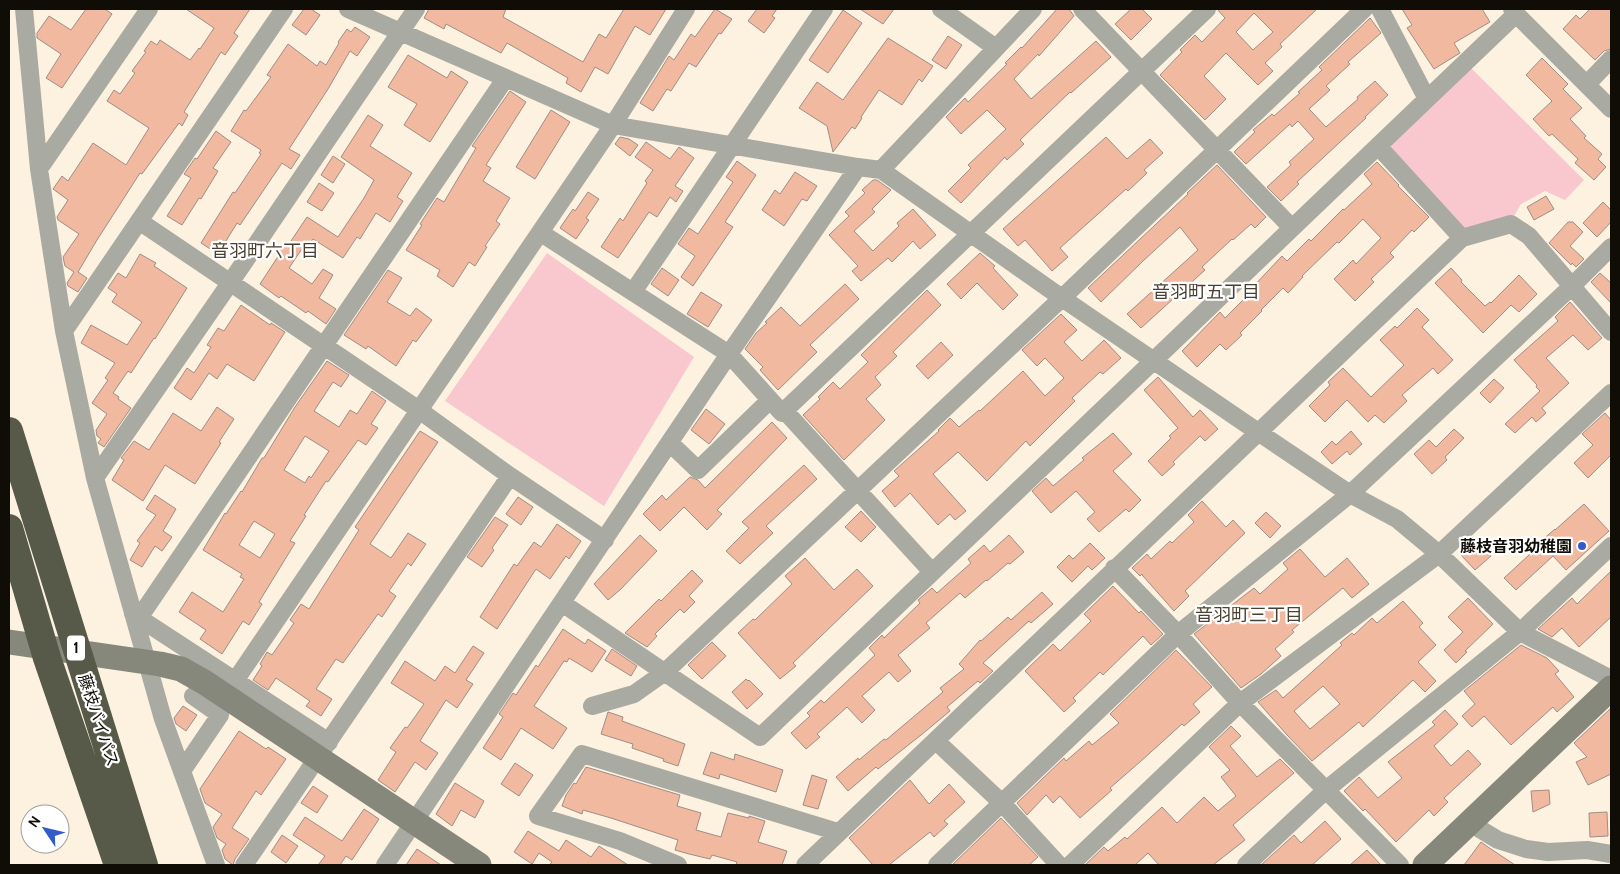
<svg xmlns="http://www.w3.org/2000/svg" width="1620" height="874" font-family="Cabin,'Noto Sans JP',sans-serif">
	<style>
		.green { fill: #f8c8ce }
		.building { fill: #f2b9a1; stroke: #a08d85; fill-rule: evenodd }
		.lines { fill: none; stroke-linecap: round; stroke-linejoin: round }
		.street { stroke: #a9aba2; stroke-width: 18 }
		.secondary { stroke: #86887c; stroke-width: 25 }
		.highway { stroke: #575a49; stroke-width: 28 }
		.poi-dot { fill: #335aca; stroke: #fff; stroke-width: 2 }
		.labels { text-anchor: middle; stroke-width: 4.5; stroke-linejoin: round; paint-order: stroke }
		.shield { fill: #fff; stroke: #585651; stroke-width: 1 }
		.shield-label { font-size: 15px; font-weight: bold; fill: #100d07 }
		.poi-label { font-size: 16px; font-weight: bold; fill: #100d07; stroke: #fff; text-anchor: end }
		.street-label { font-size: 16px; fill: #100d07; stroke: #fff }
		.neighbourhood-label { font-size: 18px; fill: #494032; stroke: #fff }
	</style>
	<rect width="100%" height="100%" fill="#fdf1e0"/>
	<!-- green -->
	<path class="green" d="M1470 67 1584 180 1565 200 1545 191 1521 204 1514 216 1466 232 1387 145Z
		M547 253 694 357 604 506 445 401Z"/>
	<!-- building -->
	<path class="building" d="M86 9H105L112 14 62 88 46 78 61 54 37 38V33L49 16 71 30Z
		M186 9H250L234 33 238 36 225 55 221 52 184 112 188 115 182 126 179 123 142 174 140 173 97 240 78 272 87 278 78 292 68 286 67 283 74 272 65 266 63 257 79 234 58 220 57 217 68 200 53 189 62 176 68 181 93 143 126 165 149 128 107 101 114 90 120 94 135 73 132 71 146 52 144 51 151 41 157 45 160 40 190 60 199 48 200 49 214 28Z
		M304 9H311L320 15 306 35 292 25Z
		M429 9H506L503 17 583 62 599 34 606 38 624 9H666L650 35 635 26 608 74 595 67 581 92 566 83 568 78 507 43 501 53 446 24 444 29 424 18Z
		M715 9 732 19 721 34 719 33 696 67 689 63 671 91 667 89 653 111 640 103 669 56 674 60 691 34 695 37Z
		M757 9H777L772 16 775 18 764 33 748 21Z
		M860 9H894L883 24Z
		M1057 9H1069L1074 16 1039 56 1038 54 1014 79 1031 99 1096 41 1111 57 1071 93 1070 92 1020 140 1024 144 1007 160 1005 157 961 203 948 191 971 168 968 165 1006 129 987 110 961 134 946 117 965 98 968 102 1007 64 1005 63 1021 47 1022 48Z
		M1131 9H1142L1152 19 1131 40 1115 24Z
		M1217 9H1317L1280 44 1282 47 1265 63 1273 71 1258 85 1226 53 1204 76 1226 99 1205 120 1160 75 1182 52 1180 50 1195 35 1202 42 1225 18ZM1254 13 1273 32 1253 50 1236 32Z
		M1402 9H1482L1490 22 1454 43 1460 53 1434 69 1407 28 1412 25Z
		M1590 9H1611V49L1604 51 1595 60 1563 29 1576 15 1580 19Z
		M843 10 862 23 828 73 809 60Z
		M1370 18 1381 33 1348 62 1350 64 1326 86 1330 90 1309 109 1326 127 1358 99 1357 97 1375 81 1388 95 1365 117 1366 118 1297 182 1299 184 1281 201 1267 187 1291 165 1289 162 1314 139 1298 121 1292 127 1290 124 1246 164 1234 152 1255 132 1253 130 1272 114 1274 116 1300 93 1298 92 1322 70 1319 67Z
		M355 27 370 37 357 56 350 51 328 89 289 149 300 155 291 169 282 163 240 225 237 223 218 254 201 243 233 192 235 193 261 154 259 153 261 150 231 131 244 110 246 111 271 77 267 75 288 44 317 66 320 61 326 65 339 43 338 42 347 29 351 32Z
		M948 36 962 45 946 69 932 60Z
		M888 38 933 66 922 82 919 79 902 105 879 90 861 117 862 118 855 129 852 127 833 152 827 126 799 108 817 82 843 100Z
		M408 55 447 78 451 71 468 82 430 142 404 125 417 104 388 87Z
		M1542 58 1568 84 1563 89 1582 108 1570 119 1586 136 1584 138 1602 154 1598 159 1606 167 1594 180 1575 163 1578 159 1552 134 1549 136 1533 119 1552 101 1526 75Z
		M510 91 526 102 486 165 491 168 483 181 510 198 496 221 500 224 485 246 487 247 475 266 469 262 453 287 437 276 440 270 406 250 422 225 420 224 437 198 444 202 476 148 472 146Z
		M551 110 570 122 535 179 516 167Z
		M368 115 383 125 370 146 412 173 397 197 403 201 390 222 376 213 360 239 357 237 343 258 313 239 309 245 306 243 289 268 312 284 323 269 333 275 319 298 336 309 326 324 308 311 306 313 281 296 279 298 260 284 279 255 277 254 286 241 289 244 307 217 338 237 364 198 374 180 341 157Z
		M216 131 231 142 213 168 218 171 201 199 199 198 182 225 167 216 191 178 184 174 195 158 197 159Z
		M620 137 629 139 638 145 630 156 615 144Z
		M1106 137 1127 159 1150 139 1163 153 1144 170 1147 173 1128 191 1126 189 1060 248 1068 257 1052 271 1025 240 1018 246 1003 229Z
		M646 142 670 159 679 147 694 158 675 186 683 191 676 202 670 197 657 217 649 212 618 258 601 247 620 218 623 221 647 183 645 181 653 170 635 157Z
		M333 156 345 164 333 183 321 175Z
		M737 161 756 175 725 222 733 227 693 286 681 277 695 256 678 244 689 228 698 234 733 182 726 177Z
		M1377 162 1399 185 1398 186 1429 217 1414 232 1412 230 1390 253 1394 257 1371 279 1374 282 1355 301 1334 279 1353 260 1356 264 1381 238 1363 219 1339 243 1337 242 1302 276 1303 277 1288 293 1283 288 1261 310 1262 311 1240 333 1242 335 1226 350 1220 344 1197 367 1182 351 1220 312 1225 318 1251 292 1250 290 1282 256 1287 261 1309 239 1311 241 1343 209 1344 210 1372 184 1364 174Z
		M1217 165 1266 217 1255 228 1251 224 1233 240 1232 239 1202 267 1205 270 1141 328 1127 314 1198 250 1180 227 1143 261 1101 302 1088 288 1188 194 1187 193Z
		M795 172 817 186 807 201 802 199 784 226 762 210 775 190 780 194Z
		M873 180H877L891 190 872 209 875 212 854 231 873 251 899 226 897 223 913 209 936 235 920 249 913 241 892 262 888 258 861 281 852 271 858 266 829 235 849 216 845 212 865 193 862 190Z
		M319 183 334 193 322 211 307 202Z
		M588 192 599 199 586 218 589 220 576 239 560 228 573 209 575 211Z
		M1546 196 1554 209 1534 220 1527 207Z
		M1603 202 1611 210V222L1597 237 1583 223Z
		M1568 222H1573L1583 232 1570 246 1584 259 1576 267 1572 263 1571 265 1549 243Z
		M980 253 995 266 993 268 1018 295 1003 310 977 283 961 299 947 284Z
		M140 254 156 263 154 266 187 288 155 339 154 338 131 373 128 371 113 393 119 397 118 399 131 408 104 447 98 443 101 439 97 436 96 430 107 414 92 403 108 380 105 378 115 363 81 343 91 325 127 345 142 322 112 302 117 294 108 288 118 273 126 278Z
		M662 268 679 280 668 296 651 284Z
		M1451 268 1462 280 1461 282 1485 306 1490 302 1491 303 1519 275 1537 294 1519 312 1511 305 1483 333 1435 283Z
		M388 270 402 278 387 302 410 316 416 308 432 320 416 342 413 340 396 366 368 346 366 349 344 335Z
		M1600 273 1611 283V303L1591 282Z
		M845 284 859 299 810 345 817 352 778 390 760 370 763 367 745 349 756 333 767 323 765 322 781 307 800 326Z
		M927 290 941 305 893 352 897 356 875 377 881 385 866 399 885 420 844 460 803 415 820 399 818 397 833 382 840 389 868 362 861 355Z
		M701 292 722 305 708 327 687 314Z
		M1570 302 1602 338 1588 350 1573 335 1546 358 1569 383 1542 408 1546 413 1536 422 1532 417 1515 433 1505 424 1540 391 1536 387 1537 385 1514 360 1558 321 1555 317Z
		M241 305 270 325 271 323 285 332 254 381 227 364 217 379 209 373 191 400 174 388 187 368 194 373 211 347 207 345 218 328 224 331Z
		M1417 308 1429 320 1422 327 1453 360 1438 374 1433 368 1402 395 1407 401 1384 423 1375 415 1368 422 1347 400 1325 422 1309 406 1330 385 1328 382 1343 368 1371 397 1404 365 1380 340 1395 326 1397 328Z
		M1061 314 1077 330 1064 342 1082 361 1104 340 1121 358 1103 374 1100 372 1072 398 1075 401 1030 446 1026 441 987 481 958 452 933 474 966 511 955 520 950 514 938 525 910 493 895 507 882 491 899 476 894 471 939 431 938 430 950 418 959 427 979 410 980 411 1023 371 1045 396 1064 378 1045 358 1037 366 1022 350Z
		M941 342 953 355 928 379 916 366Z
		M327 361 349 375 341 387 333 382 314 411 339 427 350 410 357 414 372 391 386 401 371 424 378 428 366 445 358 440 328 482 326 481 304 515 306 516 290 541 295 543 259 602 262 604 249 625 243 621 222 654 200 639 206 630 179 612 192 592 223 612 244 579 240 577 242 574 203 550 225 513 226 514 241 491 242 492 262 458H264L295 407ZM305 436 329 451 311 478 309 476 305 483 284 470ZM254 521 275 534 260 558 239 545Z
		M1158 377 1193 417 1200 410 1218 429 1205 441 1200 436 1173 462 1175 464 1162 476 1148 461 1171 438 1169 436 1178 428 1144 390Z
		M1494 379 1504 388 1490 403 1480 393Z
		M217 407 234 419 219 442 221 443 195 484 165 465 143 501 112 480 124 460 121 458 134 441 149 450 173 413 201 431Z
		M706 409 725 424 709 444 691 430Z
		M1605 413 1611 420V455L1588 478 1574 463 1593 445 1582 434Z
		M772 422 787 438 717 510 722 514 707 530 684 507 660 531 643 514 662 495 666 500 690 477 698 480 705 488Z
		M1454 429 1464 438 1445 457 1447 460 1432 474 1414 454 1429 440 1436 447Z
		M420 431 438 442 370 544 391 558 408 533 426 544 411 566 408 563 389 591 396 596 382 617 378 614 343 663 336 659 316 689 332 699 321 716 306 706 310 701 276 678 268 690 253 680 262 666 260 664 267 652 272 655 294 623 290 620 301 604 309 609 359 530 355 527Z
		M1351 431 1362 444 1350 455 1347 451 1332 464 1321 452 1332 441 1336 445Z
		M1113 433 1132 454 1113 471 1141 500 1129 512 1126 509 1099 532 1087 519 1095 512 1076 491 1051 513 1032 491 1046 478 1053 486 1084 460 1082 458Z
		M804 465 817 479 766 526 773 533 740 564 726 551 749 528 742 522Z
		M155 495 176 509 163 531 172 537 162 551 155 546 142 567 130 560 140 543 137 541 156 515 146 509Z
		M518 497 533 507 521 525 506 514Z
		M1202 501 1226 527 1233 520 1245 533 1185 591 1189 596 1174 611 1143 576 1142 574 1140 576 1132 568 1147 554 1151 559 1170 541 1172 543 1194 522 1188 515Z
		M1584 504 1609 531 1566 570 1553 556 1516 590 1504 578 1542 543 1541 541 1555 529V530Z
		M861 511 876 527 861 542 845 527Z
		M1266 512 1281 526 1270 538 1255 523Z
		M495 517 508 525 492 548 494 550 482 567 467 557Z
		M557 524 581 541 569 559 566 556 550 579 536 569 497 629 480 617 514 564 517 566 534 542 541 547Z
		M640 535 657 551 621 589 608 600 594 584Z
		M1009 535 1024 552 1010 564 1008 563 987 581 986 580 965 598 960 593 926 623 930 628 898 655 911 671 898 682 889 672 862 696 875 710 862 723 847 707 817 734 820 737 806 749 791 733 810 716 807 713 821 700 824 703 875 655 869 648 882 635 884 638 920 603 918 600 932 588 937 593 971 563 968 559 984 545 990 552Z
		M1478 541 1491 556 1475 570 1461 555Z
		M1090 543 1105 558 1092 570 1088 566 1072 582 1057 567 1069 555 1073 559Z
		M1300 549 1325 577 1347 558 1369 584 1352 598 1343 588 1292 630 1294 632 1275 649 1281 656 1261 674 1241 688 1194 634 1254 588 1260 594 1288 569 1283 563Z
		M805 558 834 590 857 569 873 586 793 663 796 666 780 679 738 633 753 619 755 620 792 584 785 576Z
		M692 570 703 581 689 596 695 602 684 613 680 609 655 634 657 636 647 647 625 633 659 599 661 601Z
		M1611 571V617L1579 647 1562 628 1552 637 1538 629 1572 598 1577 604Z
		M1113 586 1139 613 1141 611 1163 634 1151 645 1143 636 1103 675 1100 672 1073 698 1076 701 1064 712 1025 671 1053 644 1060 651 1091 621 1084 614Z
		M1042 592 1053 604 1031 623 1029 621 983 663 993 671 980 683 978 681 947 707 950 711 921 735 878 769 876 767 848 791 836 777 858 758 859 760 884 739 886 740 943 692 940 688 964 669 959 664 980 640 981 641 1008 617 1011 620Z
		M1468 598 1493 624 1465 651 1467 652 1456 663 1444 650 1463 632 1448 617Z
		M1403 601 1423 623 1419 627 1436 645 1418 662 1436 681 1425 692 1413 680 1363 727 1359 722 1312 761 1287 735 1258 702 1276 690 1283 698 1342 645 1340 643 1352 633 1354 635 1372 618 1377 623ZM1323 686 1340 704 1310 729 1294 711Z
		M563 629 585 644 588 639 606 651 592 672 569 658 567 662 564 661 534 706 567 728 553 749 521 728 501 760 483 748 503 717 499 714 513 693 516 695 536 665 538 667Z
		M712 642 726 656 702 679 688 665Z
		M1521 645 1547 658 1559 671 1555 674 1574 697 1557 712 1553 707 1511 745 1484 716 1472 727 1462 716 1475 704 1464 691Z
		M473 646 484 653 466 680 473 684 457 708 446 700 420 741 438 753 426 770 415 762 395 792 378 780 396 752 390 748 405 727 407 728 424 704 391 683 405 661 435 681 445 666 455 673Z
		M612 649 637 666 631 676 605 660Z
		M1176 650 1212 687 1193 704 1200 712 1184 726 1182 724 1141 761 1110 788 1112 790 1080 818 1060 796 1053 803 1046 795 1027 815 1017 803 1064 758 1066 761 1089 741 1092 745 1119 723 1110 714Z
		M746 679 748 681 749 680 763 694 747 709 732 692Z
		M183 706 197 715 186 731 176 724 174 718Z
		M1611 708V774L1588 785 1576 762 1587 757 1574 743Z
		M1445 710 1458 724 1434 746 1451 766 1468 750 1481 764 1444 798 1448 802 1434 816 1429 810 1396 842 1365 809 1363 811 1344 791 1359 777 1378 798 1402 778 1388 762 1435 725 1432 722Z
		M608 712 623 717 622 721 685 744 678 766 663 761 664 759 632 748 633 744 601 734Z
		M1231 726 1241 736 1230 746 1257 777 1280 759 1294 773 1233 825 1245 840 1213 865H1159L1148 853 1135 865H1085L1104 847 1108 851 1125 837 1127 839 1162 807 1177 823 1204 797 1218 811 1236 796 1221 777 1230 770 1209 747Z
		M239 731 266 749 268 747 286 759 261 795 256 791 232 828 249 839 235 859 233 865 225 859 222 850 226 844 217 838 213 827 222 814 205 803 200 789Z
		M711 752 734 760 735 754 783 770 776 792 720 774 719 779 703 774Z
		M515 763 533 775 519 796 501 784Z
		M586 767 680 795 677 806 701 813 696 830 721 837 728 813 749 818V816L765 821 758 842 787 851 782 865H736L737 862 712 855 710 859 689 854 675 850 678 840 611 818 583 810 582 814 562 806 566 795 574 783 576 784Z
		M812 775 827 780 818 809 803 805Z
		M910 780 929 804 949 784 965 802 944 821 948 824 934 837 930 832 889 865H873L849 838Z
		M455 783 484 801 475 818 461 810 452 826 436 814Z
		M313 786 328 796 317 813 301 803Z
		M1549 790 1550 804 1533 812 1531 791Z
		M364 809 379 819 352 860 346 856 340 865H318L325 856 293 835 305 817 342 841Z
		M1607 812 1608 836 1590 837 1589 813Z
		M1001 818 1038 857 1029 865H952Z
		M1325 821 1341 839 1312 865H1261L1294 835 1301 843Z
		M528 831 559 851 566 840 591 857 599 846 628 865H549L552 862 539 853 532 864 514 852Z
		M282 835 298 846 286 863 271 852Z
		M1481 842 1488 847 1515 865H1464Z
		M417 849 441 865H406Z
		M1367 850 1381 865H1350Z"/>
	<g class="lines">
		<!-- street -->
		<path class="street" d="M24 9 39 169 64 331 95 478 163 719 216 865
			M348 9 613 125 858 167 881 170 1062 298 1258 432 1350 494 1397 519 1439 554 1520 632 1611 679
			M941 9 996 48
			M1082 9 1292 228
			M1380 9 1427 99
			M1512 9 1516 14 1611 109
			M1587 84 1611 59
			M1378 146 1462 238
			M39 169 149 9
			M881 170 1033 9
			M139 221 419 410 510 476
			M541 233 729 354 782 413 1207 9
			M633 292 824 9
			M64 331 284 9
			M784 410 932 572
			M670 443 698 470 770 400
			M95 478 230 283 416 9
			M1114 568 1178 634 1240 703 1400 865
			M562 603 760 737 1516 14
			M133 614 329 742
			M139 618 505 79
			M235 681 613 125 686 9
			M592 706 634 694 665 672 1062 298 1364 9
			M936 741 1002 803 1059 865
			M182 771 220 715 193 696
			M1470 823 1498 840 1526 849 1548 852 1587 850 1611 854
			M244 865 510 476 605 540
			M385 865 729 354 858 167
			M678 865 620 841 538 816 582 754 838 832
			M805 865 1462 238 1511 224 1529 236 1611 332
			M937 865 1178 634 1350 494 1571 287 1611 247
			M1070 865 1240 703 1439 554 1611 393
			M1246 865 1327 789 1520 632 1611 546"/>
		<!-- secondary -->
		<path class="secondary" d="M9 642 160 664 181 669 204 682 479 865
			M1425 865 1611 688"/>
		<!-- highway -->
		<path class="highway" d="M9 431 144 865
			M9 528 47 658 118 865"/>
	</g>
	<!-- markers -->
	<circle class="poi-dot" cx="1582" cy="546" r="5"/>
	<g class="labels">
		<!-- shield labels -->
		<rect class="shield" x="67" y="635.5" width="18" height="25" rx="4"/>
		<g class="shield-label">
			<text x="76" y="653">1</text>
		</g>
		<!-- poi labels -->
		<g class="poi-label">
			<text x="1572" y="552">藤枝音羽幼稚園</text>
		</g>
		<!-- street labels -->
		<g class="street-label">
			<text transform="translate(99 720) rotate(72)" y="6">藤枝バイパス</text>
		</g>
		<!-- neighbourhood labels -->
		<g class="neighbourhood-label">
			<text x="265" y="257">音羽町六丁目</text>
			<text x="1206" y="298">音羽町五丁目</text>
			<text x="1249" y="621">音羽町三丁目</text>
		</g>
	</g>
	<!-- border -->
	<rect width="1620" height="874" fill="none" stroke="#100d07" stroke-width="20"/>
	<!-- north arrow -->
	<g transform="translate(45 829) rotate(305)"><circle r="24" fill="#ffffff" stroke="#9f9e9c"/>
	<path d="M0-4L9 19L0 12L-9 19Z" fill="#335aca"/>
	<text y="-8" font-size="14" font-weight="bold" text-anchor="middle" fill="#100d07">N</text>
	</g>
</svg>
